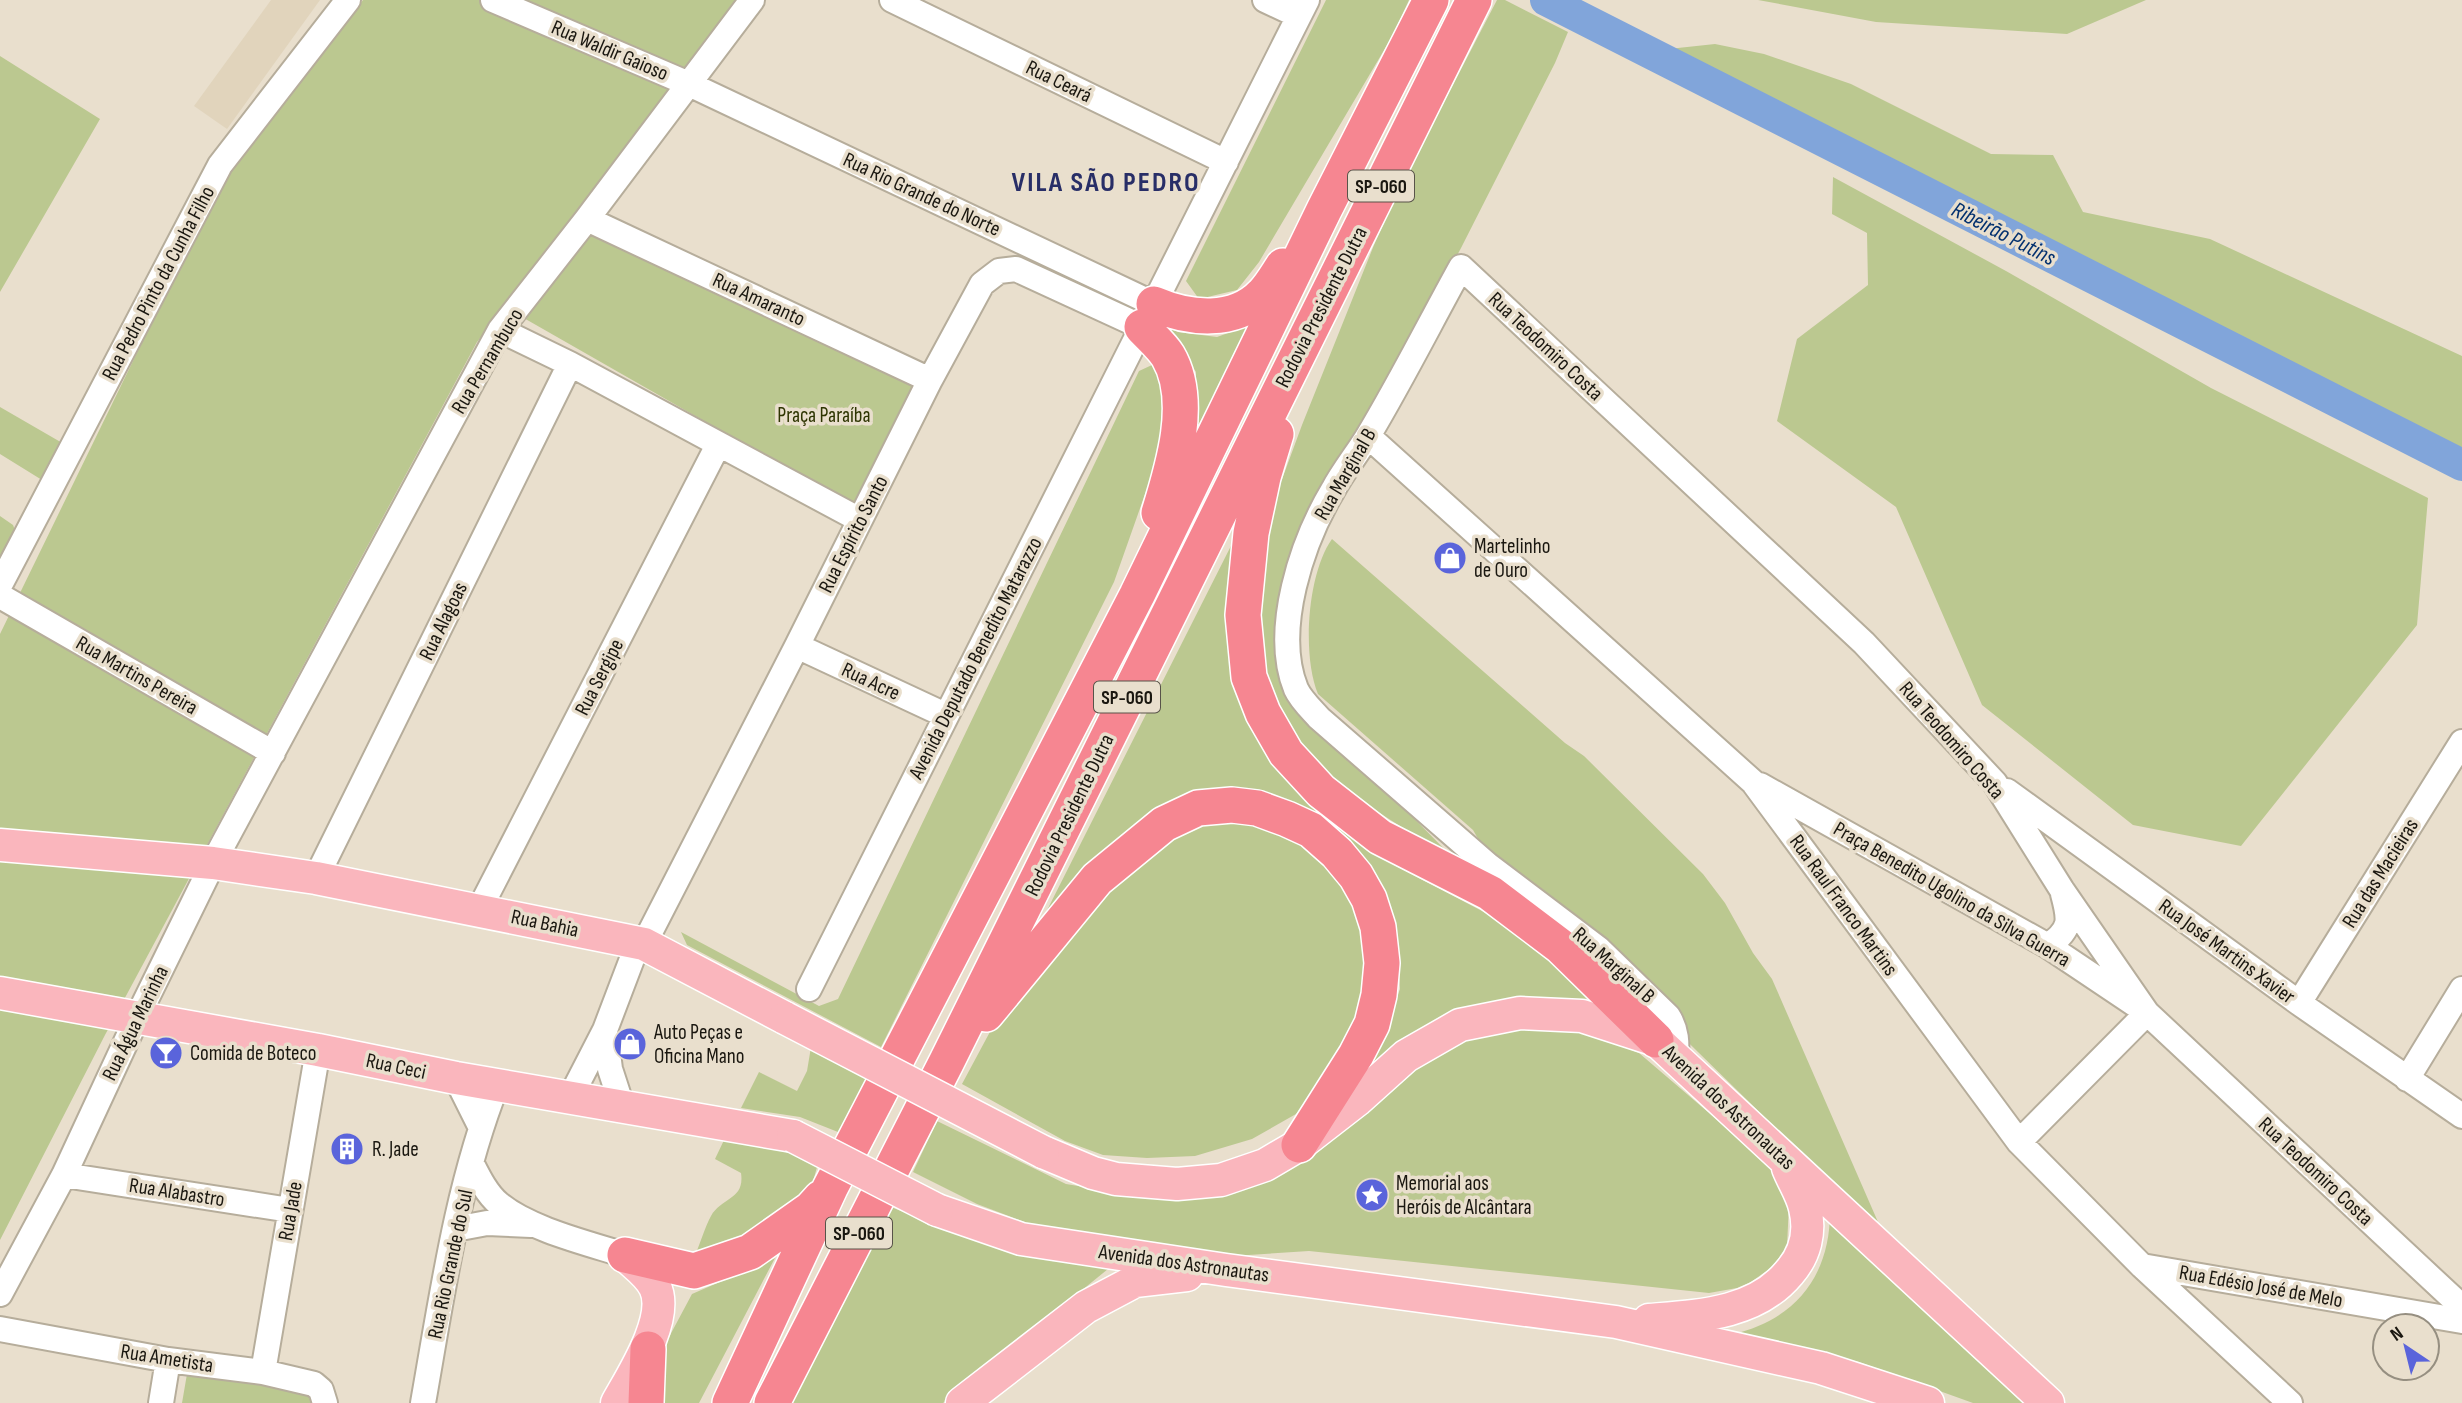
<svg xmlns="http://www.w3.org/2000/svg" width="2462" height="1403" font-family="'Sofia Sans Condensed',sans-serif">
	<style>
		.built { fill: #e1d4bc }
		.green { fill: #bbc890 }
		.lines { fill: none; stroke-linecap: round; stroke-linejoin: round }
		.river { stroke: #81a5da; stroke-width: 32 }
		.minor-casing { stroke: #b6ad9b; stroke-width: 28 }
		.major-casing { stroke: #fff; stroke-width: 35 }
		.highway-casing { stroke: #fff; stroke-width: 38 }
		.minor { stroke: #fff; stroke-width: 24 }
		.major { stroke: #fab6bd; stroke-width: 32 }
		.highway { stroke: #f68691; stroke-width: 35 }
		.major-bridge-casing { stroke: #fff; stroke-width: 35; stroke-linecap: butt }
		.major-bridge { stroke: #fab6bd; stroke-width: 32 }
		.labels { text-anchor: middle; stroke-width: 7; stroke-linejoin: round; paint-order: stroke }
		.shield { fill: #e9dfcd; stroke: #585349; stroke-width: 2 }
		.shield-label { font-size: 19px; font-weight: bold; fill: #1a1710 }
		.street-label { font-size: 21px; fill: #1a1710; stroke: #e9dfcd }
		.park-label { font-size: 21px; fill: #2e3502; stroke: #e9dfcd }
		.poi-label { font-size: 21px; fill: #1a1710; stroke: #e9dfcd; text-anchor: start }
		.water-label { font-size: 23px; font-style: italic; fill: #03316f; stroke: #e9dfcd }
		.district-label { font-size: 28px; font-weight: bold; letter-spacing: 2px; fill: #282e67; stroke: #e9dfcd }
	</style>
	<rect width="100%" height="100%" fill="#e9dfcd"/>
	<!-- built -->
	<path class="built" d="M271 0H320L227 129 194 106Z"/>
	<!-- green -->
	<path class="green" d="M363 0H738L539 266 477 342 105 1035 0 1240V634L227 168Z
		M1326 0H1409L1393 35 1259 262 1237 290 1199 299 1186 281Z
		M1497 0H1505L1568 32 1555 63 1461 248 1363 433 1328 484 1285 678 1388 792 1459 864 1347 792 1309 761 1282 723 1253 641 1260 539 1302 425 1374 245 1402 183Z
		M1758 0H2146L2067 34 1876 22Z
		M1715 44 1764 54 1851 84 1991 154 2053 155 2083 212 2210 239 2462 356V465L1650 51Z
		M0 56 100 119 0 292Z
		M1833 177 2006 271 2211 388 2428 498 2417 625 2241 846 2133 825 1982 705 1896 507 1777 421 1797 339 1868 285 1867 233 1832 214Z
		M589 229 916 386 853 506 522 317Z
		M1147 317 1178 332 1217 337 1253 324 1195 431 1196 372 1175 340Z
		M1152 365 1163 376 1166 402 1156 463 1114 582 881 1047 687 945 681 932 819 1006 838 999 1139 371Z
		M0 407 64 444 42 480 0 454Z
		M0 516 13 525 16 533 0 558Z
		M1238 532 1226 607 1326 812 1396 866 1530 936 1611 1010 1413 1035 1373 1062 1400 989 1398 941 1381 886 1210 793 1031 942Z
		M1332 539 1565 743 1584 756 1703 874 1725 903 1753 953 1772 979 1878 1222 1795 1147 1651 1006 1509 892 1473 830 1318 694C1302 656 1307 574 1332 539Z
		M1244 817 1286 825 1353 889 1375 974 1333 1071 1296 1114 1252 1139 1195 1156 1147 1158 1103 1155 1065 1141 962 1084 999 1015 1117 874 1197 822Z
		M1502 1028 1583 1031 1639 1053 1771 1166 1789 1203 1787 1247 1772 1267 1751 1282 1737 1288 1709 1293 1309 1251 1233 1256 1046 1230 977 1204 913 1172 937 1121 1066 1184 1121 1193 1200 1191 1444 1045Z
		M811 1047 870 1080 838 1132 800 1117 741 1108 759 1072 797 1091 807 1071Z
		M725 1138 795 1150 819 1160 812 1185 752 1243 696 1253C701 1241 705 1227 711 1216 722 1197 745 1200 741 1173L715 1159Z
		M891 1207C961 1236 1034 1256 1108 1269L943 1403H789Z
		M1830 1212 2027 1403H1973L1859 1362 1775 1342 1733 1334C1795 1320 1830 1276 1830 1212Z
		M775 1258 699 1403H658V1366L668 1339 692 1294Z
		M187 1374 325 1392 323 1403H182Z"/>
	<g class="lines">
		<!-- river -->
		<path class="river" d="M1546 0 2462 465"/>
		<defs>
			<path id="minor" d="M493 0 689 84 1154 304 1307 0
				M892 0 1226 162
				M1265 0 1299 16
				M587 219 930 380
				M500 330 570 364 860 520
				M1368 436 1753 782 2019 1142 2142 1266 2290 1403
				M0 585 220 165 348 0
				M0 596 273 753
				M797 646 945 715
				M1760 785 2048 946 2136 1005
				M2007 791 2299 1003 2462 1116
				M316 878 570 364
				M479 910 718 445
				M644 944 797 646 930 380 982 284 999 271 1016 269 1142 327 809 989
				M2048 946C2072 929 2070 920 2063 894
				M2299 1003 2462 742
				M605 1030 610 1069 622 1106
				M1676 1059C1677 1043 1677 1030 1668 1016L1599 949 1488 865 1319 718C1312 710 1301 700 1296 689 1272 630 1302 542 1333 490 1343 471 1357 454 1368 436 1401 381 1430 323 1461 267L1864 643 1995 783 2062 890 2147 1013 2462 1307
				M456 1078 480 1126
				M2407 1079 2462 989
				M570 1098 605 1030 632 959
				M2019 1142 2147 1013
				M472 1164C479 1178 487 1194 499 1204 529 1229 587 1243 625 1255
				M64 1175 290 1210
				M455 1229 487 1223 531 1225
				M2142 1266 2462 1321
				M0 1294 64 1175 137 1018 213 863 500 330 587 219 752 0
				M0 1329 168 1360 263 1372 314 1384 321 1390 325 1403
				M263 1372 318 1050
				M161 1403 168 1360
				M423 1403C442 1296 457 1185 497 1084"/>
			<path id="major" d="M0 845 213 863 316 878 644 944 785 1018
				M0 993 318 1050 456 1078 793 1136
				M1043 1152 1093 1173 1116 1179 1177 1184 1221 1180 1265 1165 1299 1145 1357 1100 1406 1056 1460 1025 1520 1013 1582 1016 1656 1040 2048 1403
				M937 1210 1021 1239 1226 1270 1616 1322 1821 1368 1928 1403
				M1649 1320C1699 1316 1755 1314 1789 1273 1805 1255 1811 1232 1805 1208 1802 1194 1793 1181 1788 1168
				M617 1403C632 1376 670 1318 655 1287 649 1274 634 1264 625 1255
				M962 1403 1086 1307 1135 1281 1187 1275"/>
			<path id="highway" d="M1154 304C1189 319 1235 324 1263 294 1271 286 1277 275 1283 266
				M1142 327C1150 336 1162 346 1168 356 1194 400 1173 468 1159 513
				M1276 434 1263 477 1251 533 1243 615 1249 677 1263 713 1286 753 1321 791 1380 837 1490 893 1560 946 1656 1040
				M986 1014 1097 879 1164 824 1198 808 1232 805 1257 808 1287 819 1311 830 1337 853 1356 876 1369 899 1378 927 1382 963 1379 995 1372 1024 1356 1055 1299 1145
				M625 1255 694 1271 750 1252 811 1209 821 1198
				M646 1403 648 1349
				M730 1403 830 1188 1137 595 1324 210 1431 0
				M772 1403 946 1063 1474 0"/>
		</defs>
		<!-- minor casing -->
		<use href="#minor" class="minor-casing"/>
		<!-- major casing -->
		<use href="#major" class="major-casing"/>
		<!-- highway casing -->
		<use href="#highway" class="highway-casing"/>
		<!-- minor -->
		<use href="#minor" class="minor"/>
		<!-- major -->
		<use href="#major" class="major"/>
		<!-- highway -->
		<use href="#highway" class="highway"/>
		<defs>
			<path id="major-bridge" d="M785 1018 1043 1152
				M793 1136 937 1210"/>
		</defs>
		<!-- major-bridge casing -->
		<use href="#major-bridge" class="major-bridge-casing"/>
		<!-- major-bridge -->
		<use href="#major-bridge" class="major-bridge"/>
	</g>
	<!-- icons -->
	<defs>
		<symbol id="shop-disc" viewBox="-11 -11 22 22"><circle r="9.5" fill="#5a64db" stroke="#e9dfcd"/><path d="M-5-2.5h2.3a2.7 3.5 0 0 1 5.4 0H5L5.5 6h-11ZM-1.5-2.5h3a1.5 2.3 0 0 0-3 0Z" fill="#fff"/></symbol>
		<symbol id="bar-disc" viewBox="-11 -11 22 22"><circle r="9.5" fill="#5a64db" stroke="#e9dfcd"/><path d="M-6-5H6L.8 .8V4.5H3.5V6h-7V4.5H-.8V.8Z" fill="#fff"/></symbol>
		<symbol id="building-disc" viewBox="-11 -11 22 22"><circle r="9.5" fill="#5a64db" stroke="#e9dfcd"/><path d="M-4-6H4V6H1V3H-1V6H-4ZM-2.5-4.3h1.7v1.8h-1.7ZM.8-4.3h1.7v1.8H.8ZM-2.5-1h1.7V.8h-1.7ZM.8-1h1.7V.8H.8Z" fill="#fff"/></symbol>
		<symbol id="sight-disc" viewBox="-11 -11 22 22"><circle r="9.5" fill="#5a64db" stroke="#e9dfcd"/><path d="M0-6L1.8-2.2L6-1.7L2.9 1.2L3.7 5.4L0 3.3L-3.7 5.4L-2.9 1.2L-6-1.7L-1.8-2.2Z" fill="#fff"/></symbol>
	</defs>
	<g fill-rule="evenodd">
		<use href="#shop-disc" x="1431" y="539" width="38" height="38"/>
		<use href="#shop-disc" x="611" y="1025" width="38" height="38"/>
		<use href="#bar-disc" x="147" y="1034" width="38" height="38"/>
		<use href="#building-disc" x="328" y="1130" width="38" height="38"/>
		<use href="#sight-disc" x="1353" y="1176" width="38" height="38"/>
	</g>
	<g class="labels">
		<!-- shield labels -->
		<g class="shield">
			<rect x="1348" y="170.5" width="66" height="31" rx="5"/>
			<rect x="1094" y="681.5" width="66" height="31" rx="5"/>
			<rect x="826" y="1217.5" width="66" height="31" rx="5"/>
		</g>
		<g class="shield-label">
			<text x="1381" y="193">SP-060</text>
			<text x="1127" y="704">SP-060</text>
			<text x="859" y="1240">SP-060</text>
		</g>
		<!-- street labels -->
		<g class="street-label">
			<text transform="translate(610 50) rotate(23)" y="7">Rua Waldir Gaioso</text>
			<text transform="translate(1059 81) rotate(26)" y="7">Rua Ceará</text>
			<text transform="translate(922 194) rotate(25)" y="7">Rua Rio Grande do Norte</text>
			<text transform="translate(158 283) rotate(-62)" y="7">Rua Pedro Pinto da Cunha Filho</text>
			<text transform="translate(759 299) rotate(25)" y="7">Rua Amaranto</text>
			<text transform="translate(1321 307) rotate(-63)" y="7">Rodovia Presidente Dutra</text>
			<text transform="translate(1546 346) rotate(43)" y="7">Rua Teodomiro Costa</text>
			<text transform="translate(487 361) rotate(-59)" y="7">Rua Pernambuco</text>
			<text transform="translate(1345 474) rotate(-60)" y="7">Rua Marginal B</text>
			<text transform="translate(853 534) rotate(-63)" y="7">Rua Espírito Santo</text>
			<text transform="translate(443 621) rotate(-64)" y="7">Rua Alagoas</text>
			<text transform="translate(975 658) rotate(-63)" y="7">Avenida Deputado Benedito Matarazzo</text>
			<text transform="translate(137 675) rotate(30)" y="7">Rua Martins Pereira</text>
			<text transform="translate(599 677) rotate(-63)" y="7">Rua Sergipe</text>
			<text transform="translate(871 681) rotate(25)" y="7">Rua Acre</text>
			<text transform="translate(1952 740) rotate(49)" y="7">Rua Teodomiro Costa</text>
			<text transform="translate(1069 815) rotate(-64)" y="7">Rodovia Presidente Dutra</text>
			<text transform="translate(2380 873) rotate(-58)" y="7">Rua das Macieiras</text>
			<text transform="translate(1952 894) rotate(30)" y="7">Praça Benedito Ugolino da Silva Guerra</text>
			<text transform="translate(1844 905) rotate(54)" y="7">Rua Raul Franco Martins</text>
			<text transform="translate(545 923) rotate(12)" y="7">Rua Bahia</text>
			<text transform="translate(2227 951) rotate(36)" y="7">Rua José Martins Xavier</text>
			<text transform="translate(1614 965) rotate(42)" y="7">Rua Marginal B</text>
			<text transform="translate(135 1023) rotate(-64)" y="7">Rua Água Marinha</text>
			<text transform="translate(396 1066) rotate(12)" y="7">Rua Ceci</text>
			<text transform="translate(1729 1107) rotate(43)" y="7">Avenida dos Astronautas</text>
			<text transform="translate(2316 1171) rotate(43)" y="7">Rua Teodomiro Costa</text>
			<text transform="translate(177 1192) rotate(9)" y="7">Rua Alabastro</text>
			<text transform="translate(290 1211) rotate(-80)" y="7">Rua Jade</text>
			<text transform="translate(1184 1263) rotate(8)" y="7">Avenida dos Astronautas</text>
			<text transform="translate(450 1264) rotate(-78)" y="7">Rua Rio Grande do Sul</text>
			<text transform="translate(2261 1286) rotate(10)" y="7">Rua Edésio José de Melo</text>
			<text transform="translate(167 1358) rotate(9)" y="7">Rua Ametista</text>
		</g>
		<!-- park labels -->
		<g class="park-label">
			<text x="824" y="422">Praça Paraíba</text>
		</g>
		<!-- poi labels -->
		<g class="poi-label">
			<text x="1474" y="553">Martelinho<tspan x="1474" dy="24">de Ouro</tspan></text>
			<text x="654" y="1039">Auto Peças e<tspan x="654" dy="24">Oficina Mano</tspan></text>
			<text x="190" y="1060">Comida de Boteco</text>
			<text x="372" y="1156">R. Jade</text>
			<text x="1396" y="1190">Memorial aos<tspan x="1396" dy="24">Heróis de Alcântara</tspan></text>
		</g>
		<!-- water labels -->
		<g class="water-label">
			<text transform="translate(2004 233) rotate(27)" y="8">Ribeirão Putins</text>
		</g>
		<!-- district labels -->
		<g class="district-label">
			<text x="1106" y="191">VILA SÃO PEDRO</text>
		</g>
	</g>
	<!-- north arrow -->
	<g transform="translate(2406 1347) rotate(325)"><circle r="33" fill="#e9dfcd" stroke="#968f81" stroke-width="2"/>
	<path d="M0-5L12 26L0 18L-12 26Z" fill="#5a64db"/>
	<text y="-10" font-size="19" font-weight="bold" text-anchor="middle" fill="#1a1710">N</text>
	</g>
</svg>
